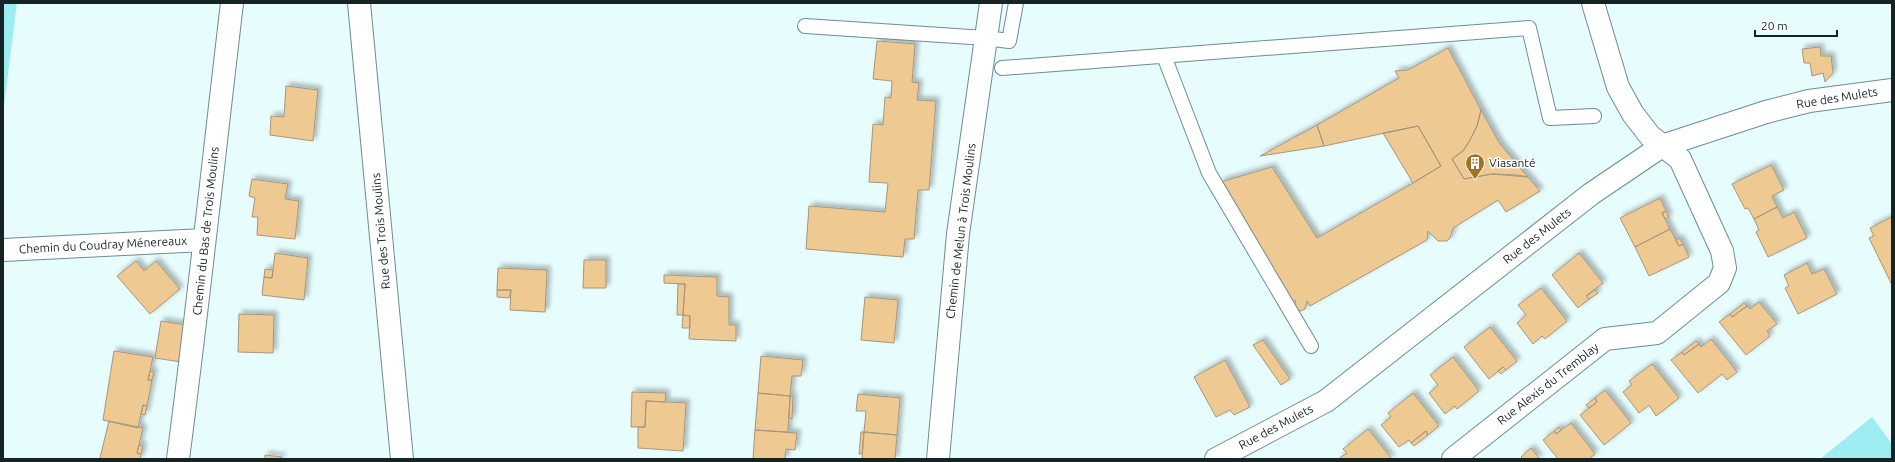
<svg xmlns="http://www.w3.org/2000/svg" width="1895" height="462" font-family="Ubuntu,sans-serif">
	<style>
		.green { fill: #9cecf1 }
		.building { fill: #eec991; stroke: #a6967e; filter: url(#shadow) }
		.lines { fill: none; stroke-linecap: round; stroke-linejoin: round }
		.service-casing { stroke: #6c8e91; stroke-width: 16 }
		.minor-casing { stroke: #6c8e91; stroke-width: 24 }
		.service { stroke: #fff; stroke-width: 14 }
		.minor { stroke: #fff; stroke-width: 22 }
		.labels { text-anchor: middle; stroke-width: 3; stroke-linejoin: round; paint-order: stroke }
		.street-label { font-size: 12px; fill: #152324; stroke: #fff }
		.poi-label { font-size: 12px; fill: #152324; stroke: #fff; text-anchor: start }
	</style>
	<defs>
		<filter id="shadow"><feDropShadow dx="3.5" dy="-3.5" stdDeviation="2" flood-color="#0004"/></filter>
	</defs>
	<rect width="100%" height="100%" fill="#e6fcfd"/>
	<!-- green -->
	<path class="green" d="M3 3H17L3 113Z
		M1872 417 1892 444V459H1820Z"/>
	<!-- building -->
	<path class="building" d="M877 41 915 44 912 82 919 83 917 100 936 101 929 190H918L914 239H905L903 257 806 249 809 206 885 212 888 183 869 182 873 124 883 125 885 97 891 98 892 81 873 79Z
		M1820 47 1821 56H1831L1833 73 1825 82 1823 73 1812 76 1810 63H1804L1802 49Z
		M1448 48 1481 110 1477 126 1470 140 1463 151 1452 159 1464 179 1492 174 1517 175 1528 177 1540 191 1506 212 1498 200 1453 228 1450 238 1447 241H1438L1428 231 1427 240 1310 306 1307 301 1305 309 1301 311 1296 310 1294 306 1296 300 1291 303 1220 182 1272 167 1317 238 1413 183 1441 166 1418 126 1324 146 1317 125 1399 78 1395 71 1408 70Z
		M286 86 318 90 313 141 270 135 271 116 284 117Z
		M1481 110 1500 144 1528 177 1492 174 1464 179 1452 159 1463 151 1470 140 1477 126Z
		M1317 125 1324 146 1260 156Z
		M1418 126 1441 166 1413 183 1383 133Z
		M1771 165 1784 190 1772 196 1777 207 1754 219 1748 208 1745 209 1732 184Z
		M252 179 288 184 285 199 299 201 295 239 257 235 258 217H252L255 198 249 196Z
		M1660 198 1666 211 1662 213 1670 229 1635 247 1620 218Z
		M1777 207 1783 218 1794 212 1807 238 1768 257 1756 232 1759 230 1754 219Z
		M1666 211 1669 217 1665 219 1662 213Z
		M1892 217V285L1869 238 1874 236 1870 228Z
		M1670 229 1679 246 1683 244 1689 257 1649 276 1635 247Z
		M1679 238 1683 244 1679 246 1676 240Z
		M275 253 308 258 304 300 262 295 264 277 272 278Z
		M1579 253 1603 283 1586 296 1589 299 1578 308 1552 275Z
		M584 260H606V288H583Z
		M136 261 144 271 156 261 180 289 150 314 117 276Z
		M1807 263 1812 274 1824 269 1837 294 1798 314 1785 288 1789 286 1784 275Z
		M498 268 547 270 545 312 510 310 511 290H497Z
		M265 269 273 270 272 278 264 277Z
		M664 275 717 277V296L729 297V325H736V341L689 339 690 316 683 315 685 284 664 283Z
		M678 284H685L683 315H677Z
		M1541 288 1567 321 1545 339 1542 336 1533 344 1517 323 1526 315 1518 305Z
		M497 290H511L509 298 497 297Z
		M1595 290 1598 293 1589 299 1586 296Z
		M865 297 898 300 894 343 861 340Z
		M1759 302 1777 324 1767 331 1770 336 1746 355 1719 322 1730 314 1732 317 1747 306 1750 309Z
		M1744 303 1747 306 1732 317 1730 314Z
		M239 314 274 315 273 353 238 352Z
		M683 315 690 316V328H682Z
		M161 321 186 325 181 362 155 358Z
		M1490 327 1517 361 1506 370 1503 367 1489 379 1464 347Z
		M1711 339 1737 372 1727 380 1722 374 1698 393 1671 360 1682 352 1684 355 1699 344 1701 347Z
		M1263 340 1290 379 1281 385 1253 345Z
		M1696 341 1699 344 1684 355 1682 352Z
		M114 351 153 357 148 380H152L147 406 143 405 138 428 103 420Z
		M761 356 803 360 801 376H792L790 396 758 393Z
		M1453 357 1479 391 1457 409 1455 406 1445 414 1429 393 1438 385 1430 375Z
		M1225 360 1250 407 1234 415 1230 410 1216 417 1194 377Z
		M1652 364 1679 398 1656 416 1649 405 1639 413 1623 392 1632 385 1629 381Z
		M1503 367 1506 370 1501 374 1498 371Z
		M150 371 154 372 152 380H148Z
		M1605 390 1631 423 1604 445 1580 415 1597 402 1595 398Z
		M632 392 666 393 665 402 646 401 645 427H631Z
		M758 393 790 396 788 432 755 430Z
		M1413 393 1439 426 1428 435 1426 431 1411 443 1409 440 1399 447 1381 425 1391 417 1388 413Z
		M858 394 900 398 897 435 864 432 866 411H856Z
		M790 396H793L792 419 789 418Z
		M1595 398 1597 402 1589 408 1586 405Z
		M646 401 686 403 683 451 638 448V427H645Z
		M143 405 147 406 145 415 141 414Z
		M109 421 143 428 137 453 141 454 140 459H97L100 458Z
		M1571 423 1595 454 1589 459H1558L1543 440 1554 431 1556 434Z
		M1559 427 1561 430 1556 434 1554 431Z
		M1368 429 1392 459H1338L1347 453 1343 449Z
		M755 430 797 433 795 450 786 449 785 459H753Z
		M1426 431 1428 435 1414 446 1411 443Z
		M861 432H864L862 454H859Z
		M864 432 897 435 895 459H862Z
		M139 445 143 446 141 454 137 453Z
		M1531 448 1540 459H1523L1521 457Z
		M265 455 282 457V459H265Z"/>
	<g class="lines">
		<defs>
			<path id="service" d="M805 26 986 38 1009 41 1016 3
				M1164 56 1209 173 1311 346
				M1002 68 1529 28 1550 118 1594 116"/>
			<path id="minor" d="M359 3 402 459
				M3 250 204 240
				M178 459C198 307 214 155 232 3
				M938 459 958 234 991 3
				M1216 459 1326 401 1591 194 1662 146 1766 112 1809 101 1892 90
				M1453 459 1605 339 1657 333 1719 283 1725 268 1722 251 1680 159 1650 136 1633 114 1618 87 1593 3"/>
		</defs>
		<!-- service casing -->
		<use href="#service" class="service-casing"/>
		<!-- minor casing -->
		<use href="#minor" class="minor-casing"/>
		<!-- service -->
		<use href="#service" class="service"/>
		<!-- minor -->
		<use href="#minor" class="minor"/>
	</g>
	<!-- icons -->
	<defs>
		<symbol id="building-pin" viewBox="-11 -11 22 30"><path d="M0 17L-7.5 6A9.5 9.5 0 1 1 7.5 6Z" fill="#9f7324" stroke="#fff"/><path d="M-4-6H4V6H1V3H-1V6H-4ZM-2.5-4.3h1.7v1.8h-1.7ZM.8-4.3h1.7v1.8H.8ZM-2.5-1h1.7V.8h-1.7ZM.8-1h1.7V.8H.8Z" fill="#fff"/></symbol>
	</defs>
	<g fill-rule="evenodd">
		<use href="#building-pin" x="1464" y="152" width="22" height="30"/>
	</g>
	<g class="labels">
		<!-- street labels -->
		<g class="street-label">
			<text transform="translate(1837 98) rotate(-9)" y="4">Rue des Mulets</text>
			<text transform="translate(206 231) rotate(-84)" y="4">Chemin du Bas de Trois Moulins</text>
			<text transform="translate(381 231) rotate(-95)" y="4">Rue des Trois Moulins</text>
			<text transform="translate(961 231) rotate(-83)" y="4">Chemin de Melun à Trois Moulins</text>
			<text transform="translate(1537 236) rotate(-38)" y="4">Rue des Mulets</text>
			<text transform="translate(103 245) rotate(-3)" y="4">Chemin du Coudray Ménereaux</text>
			<text transform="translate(1548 384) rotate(-38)" y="4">Rue Alexis du Tremblay</text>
			<text transform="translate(1276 427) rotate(-28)" y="4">Rue des Mulets</text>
		</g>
		<!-- poi labels -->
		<g class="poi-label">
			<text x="1489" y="167">Viasanté</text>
		</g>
	</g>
	<!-- border -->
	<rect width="1895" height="462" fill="none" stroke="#152324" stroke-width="8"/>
	<!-- scale -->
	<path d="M1755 30v6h82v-6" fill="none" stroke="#152324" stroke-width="2"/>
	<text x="1761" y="30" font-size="12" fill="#152324" stroke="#ffffff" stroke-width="3" paint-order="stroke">20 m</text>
</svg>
